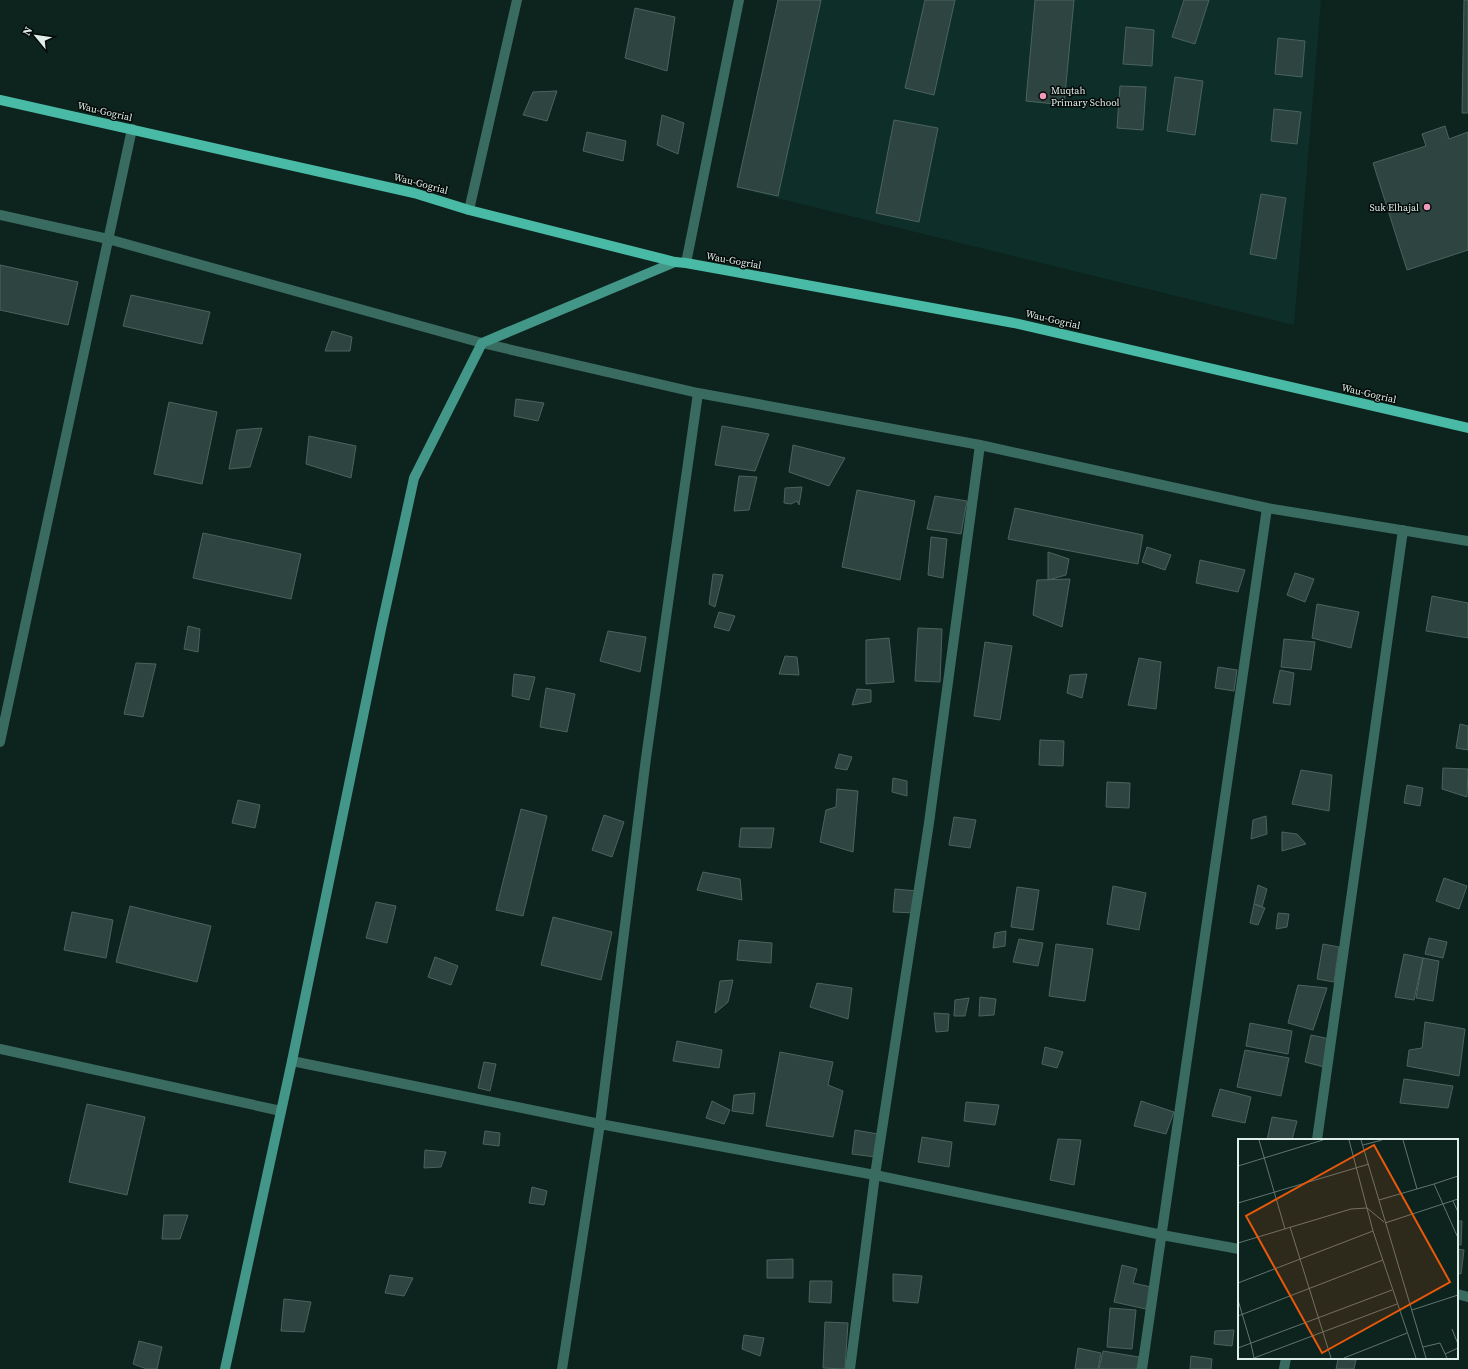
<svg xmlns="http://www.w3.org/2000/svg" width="1468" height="1369" font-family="'Source Serif 4',serif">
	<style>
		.built { fill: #0e2f29 }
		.building { fill: #2e4440; stroke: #4b625d }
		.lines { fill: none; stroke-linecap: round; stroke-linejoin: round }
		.street { stroke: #3a6b61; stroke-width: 10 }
		.secondary { stroke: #439788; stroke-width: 10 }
		.primary { stroke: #49baa6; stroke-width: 10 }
		.poi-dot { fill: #ef9ab8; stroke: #030a08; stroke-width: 1.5 }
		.labels { text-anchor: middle; stroke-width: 3; stroke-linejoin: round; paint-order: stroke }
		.poi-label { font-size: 10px; fill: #e0eeea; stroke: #030a08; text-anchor: start }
		.street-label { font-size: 10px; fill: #e0eeea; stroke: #030a08 }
		.inset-road { fill: none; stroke: #617470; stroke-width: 1 }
		.view { fill: #e8590c; fill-opacity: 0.15; stroke: #e8590c; stroke-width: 2 }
		.inset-edge { fill: none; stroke: #e0eeea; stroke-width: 2 }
	</style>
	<rect width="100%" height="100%" fill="#0d231e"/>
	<!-- built -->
	<path class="built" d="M793 0H1321L1294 325 753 192Z"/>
	<!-- building -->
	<path class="building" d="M778 0H821L778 196 737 187Z
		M925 0H955L934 95 905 88Z
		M1035 0H1074L1064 105 1026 101Z
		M1184 0H1209L1195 44 1172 37Z
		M1464 0H1468V113H1462Z
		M635 8 675 17 667 71 625 58Z
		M1126 27 1154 30 1152 66 1123 64Z
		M1278 38 1305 41 1302 77 1275 74Z
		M1175 77 1203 81 1195 135 1167 131Z
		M1120 86 1146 87 1143 130 1117 128Z
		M557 91 547 121 523 115 533 92Z
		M1274 109 1301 112 1297 144 1271 141Z
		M662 115 684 123 678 154 657 145Z
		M894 120 938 128 919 222 876 213Z
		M1445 126 1449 139 1468 132V250L1407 270 1373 163 1426 146 1422 134Z
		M587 132 626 141 623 161 583 151Z
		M1261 194 1286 198 1276 259 1250 254Z
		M0 265 78 282 68 325 0 310Z
		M131 295 210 312 202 344 123 326Z
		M332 331 352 337 350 351H325Z
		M516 399 544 403 538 421 514 416Z
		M169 402 217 412 202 484 154 474Z
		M722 426 769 434 755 471 715 465Z
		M262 428 250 467 229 469 237 430Z
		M309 436 356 446 351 478 306 464Z
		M793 445 845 458 829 486 789 472Z
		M739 476 757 477 749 510 734 511Z
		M802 487 799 505 797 501 791 504 784 503 785 488Z
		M857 490 915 501 900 580 842 567Z
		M935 496 967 501 961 534 927 529Z
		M1015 508 1143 535 1138 564 1008 539Z
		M203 533 301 554 291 599 193 578Z
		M931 537 947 539 943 578 928 575Z
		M1147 547 1171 555 1165 570 1142 562Z
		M1048 552 1069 559 1066 575 1048 580Z
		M1200 560 1245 570 1238 592 1196 583Z
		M1295 573 1314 579 1305 602 1287 595Z
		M713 574 723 575 715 607 709 604Z
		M1070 579 1062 627 1033 615 1037 580Z
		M1432 596 1468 603V638L1426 631Z
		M1317 604 1359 612 1351 648 1312 638Z
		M719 612 735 616 729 631 714 627Z
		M188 626 200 629 198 652 184 649Z
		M918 628 942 629 940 682 915 681Z
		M608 631 646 637 640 672 600 661Z
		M889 638 894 682 866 684V640Z
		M1284 639 1315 642 1311 670 1281 667Z
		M985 642 1012 646 1000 720 974 716Z
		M785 656 797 657 799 675 779 674Z
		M1139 658 1161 662 1156 709 1128 705Z
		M136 663 156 664 143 717 124 714Z
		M1218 667 1237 670 1234 691 1215 688Z
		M1280 670 1294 673 1290 705 1273 703Z
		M514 674 535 677 529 700 512 696Z
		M1087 674 1082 698 1067 693 1070 675Z
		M546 688 575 694 567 732 540 727Z
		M857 689 871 690V702L852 705Z
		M1460 724 1468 726V750L1456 748Z
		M1040 740 1064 741 1063 766 1039 765Z
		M839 754 852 757 847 770 835 768Z
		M1443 768 1468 769 1467 797 1442 789Z
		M1301 770 1332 775 1329 811 1292 804Z
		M893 778 907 781V796L892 792Z
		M1107 782 1130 783 1129 808 1106 807Z
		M1407 785 1423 788 1420 806 1404 803Z
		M837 789 858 791 853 852 820 842 826 810 836 807Z
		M238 800 260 805 255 828 232 823Z
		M521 809 547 816 523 916 496 910Z
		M604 815 624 822 612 857 592 850Z
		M1266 816 1267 834 1251 839 1253 820Z
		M954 817 976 820 970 848 949 845Z
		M741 828H774L771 848 739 847Z
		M1282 832 1297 834 1306 844 1282 851Z
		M703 872 740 879 742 900 697 890Z
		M1444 878 1467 886 1459 909 1436 901Z
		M1258 885 1267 889 1262 907 1254 904Z
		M1113 886 1146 893 1139 930 1107 924Z
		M1017 887 1039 890 1033 930 1011 927Z
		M895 889 917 891 915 913 893 912Z
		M376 902 396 906 387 943 366 938Z
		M1254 904 1265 908 1258 925 1250 923Z
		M130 906 211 926 197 982 116 962Z
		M72 912 113 920 106 958 64 950Z
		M1278 913 1289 914 1287 927 1276 929Z
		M553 917 612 932 601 980 541 965Z
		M1006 931 1005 946 993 948 995 933Z
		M1429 938 1447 942 1443 958 1425 954Z
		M1019 939 1043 943 1038 966 1013 962Z
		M739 940 772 943 771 963 737 960Z
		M1056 944 1093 949 1085 1001 1049 996Z
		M1323 944 1339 947 1334 982 1317 979Z
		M1404 954 1423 958 1414 1000 1395 997Z
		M435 957 458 966 451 985 428 977Z
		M1423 958 1439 961 1433 1001 1416 998Z
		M733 980 728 1002 715 1013 720 981Z
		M817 983 852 988 848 1019 810 1007Z
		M1298 985 1327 988 1313 1030 1288 1023Z
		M980 997 996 999 994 1015 979 1016Z
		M969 998 965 1016H954L955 1000Z
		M934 1013 949 1014 948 1031 936 1032Z
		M1425 1022 1465 1029 1459 1076 1407 1066 1409 1050 1422 1048Z
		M1250 1023 1292 1031 1288 1054 1246 1046Z
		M1311 1035 1330 1039 1324 1067 1305 1062Z
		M677 1041 722 1050 719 1068 673 1061Z
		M1045 1047 1063 1052 1057 1068 1042 1064Z
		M1245 1050 1289 1058 1281 1096 1237 1087Z
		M780 1052 833 1062 828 1085 843 1091 833 1137 766 1126Z
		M484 1062 496 1064 490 1091 478 1088Z
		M1404 1079 1453 1086 1448 1108 1400 1103Z
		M1220 1089 1251 1097 1245 1123 1212 1116Z
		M755 1093 753 1114 732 1111 734 1095Z
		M712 1101 730 1110 724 1124 706 1118Z
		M1141 1101 1174 1112 1166 1134 1134 1126Z
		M966 1102 999 1105 995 1125 964 1121Z
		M87 1104 145 1117 127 1195 69 1182Z
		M1272 1117 1297 1121 1292 1140H1267Z
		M855 1130 878 1134 875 1157 852 1154Z
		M485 1131 500 1133 499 1146 483 1144Z
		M922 1137 952 1142 949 1167 918 1162Z
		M1058 1139 1081 1140 1074 1185 1050 1180Z
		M425 1150 446 1152 441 1167 424 1168Z
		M532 1187 547 1191 544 1205 529 1203Z
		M164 1215H188L180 1239H162Z
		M1457 1221H1462L1461 1245H1457Z
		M1457 1249 1464 1250 1461 1274 1457 1273Z
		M793 1259V1278H767V1260Z
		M1122 1265 1137 1269 1133 1283 1151 1287 1146 1309 1114 1302Z
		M893 1274 922 1276 918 1303 893 1301Z
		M390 1275 413 1278 404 1296 385 1293Z
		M810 1281H832L831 1303 809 1302Z
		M284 1299 311 1302 304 1332 281 1331Z
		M1110 1308 1136 1310 1132 1349 1107 1347Z
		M825 1322 848 1323 845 1369 823 1368Z
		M1234 1330 1232 1346 1214 1344 1215 1331Z
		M744 1335 764 1338 760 1356 742 1349Z
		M139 1341 162 1347 157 1369H147L133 1364Z
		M1078 1348 1101 1353 1098 1369H1075Z
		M1103 1351 1139 1357 1137 1369H1099Z
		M1191 1356 1212 1359 1211 1369H1190Z
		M1338 1359 1356 1360 1354 1369H1336Z"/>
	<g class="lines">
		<!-- street -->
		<path class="street" d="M469 210 517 0
			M0 215 108 239 482 343 698 393 980 445 1267 508 1468 541
			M686 263 739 0
			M0 742 132 129
			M0 1049 281 1111
			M292 1061 600 1124 875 1175 1162 1235 1239 1249
			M1317 1140 1403 530
			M1457 1294 1468 1297
			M562 1369 600 1124 646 758 698 393
			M850 1369 875 1175 929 823 980 445
			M1142 1369 1267 508
			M1284 1369 1286 1358"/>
		<!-- secondary -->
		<path class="secondary" d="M225 1369 292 1061 381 629 414 478 482 343 675 262"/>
		<!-- primary -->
		<path class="primary" d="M0 100 414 193 469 210 675 262 686 263 1014 323 1468 428"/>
	</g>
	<!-- markers -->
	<g class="poi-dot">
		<circle cx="1043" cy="96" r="4"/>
		<circle cx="1427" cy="207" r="4"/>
	</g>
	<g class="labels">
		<!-- poi labels -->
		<g class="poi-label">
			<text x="1051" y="94">Muqtah<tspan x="1051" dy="12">Primary School</tspan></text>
			<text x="1419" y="211" text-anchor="end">Suk Elhajal</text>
		</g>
		<!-- street labels -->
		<g class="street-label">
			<text transform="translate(105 111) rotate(13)" y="4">Wau-Gogrial</text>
			<text transform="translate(421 183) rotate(15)" y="4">Wau-Gogrial</text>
			<text transform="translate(734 260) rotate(10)" y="4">Wau-Gogrial</text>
			<text transform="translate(1053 319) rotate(13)" y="4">Wau-Gogrial</text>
			<text transform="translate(1369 393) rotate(13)" y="4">Wau-Gogrial</text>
		</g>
	</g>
	<!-- overview -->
	<g transform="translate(1238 1139)">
		<rect width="220" height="220" fill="#0d231e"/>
		<path class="inset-road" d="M21 1 47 90M111 1 135 92 178 219M123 1 188 219M165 1 179 50M125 6 144 1M0 27 85 1M220 37 196 45 220 99M141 61 196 45M215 62 220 73M0 64 131 25M147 84 220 60M52 88 93 219M0 104 113 70 129 69 146 83M0 144 135 92M0 161 13 205 16 219 159 165M174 171 220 156M0 177 145 121M214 190 220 205M185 208 202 204 209 219M0 209 154 151M207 215 220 209M106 219 169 194"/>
		<path class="view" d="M136 6 212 143 84 214 8 77Z"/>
		<rect width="220" height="220" class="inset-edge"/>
	</g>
	<!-- north arrow -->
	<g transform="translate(36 36) rotate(299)" stroke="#030a08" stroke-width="3" paint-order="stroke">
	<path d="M0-3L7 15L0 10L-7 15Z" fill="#e0eeea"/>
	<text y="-6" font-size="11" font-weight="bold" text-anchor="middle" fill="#e0eeea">N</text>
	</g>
</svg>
